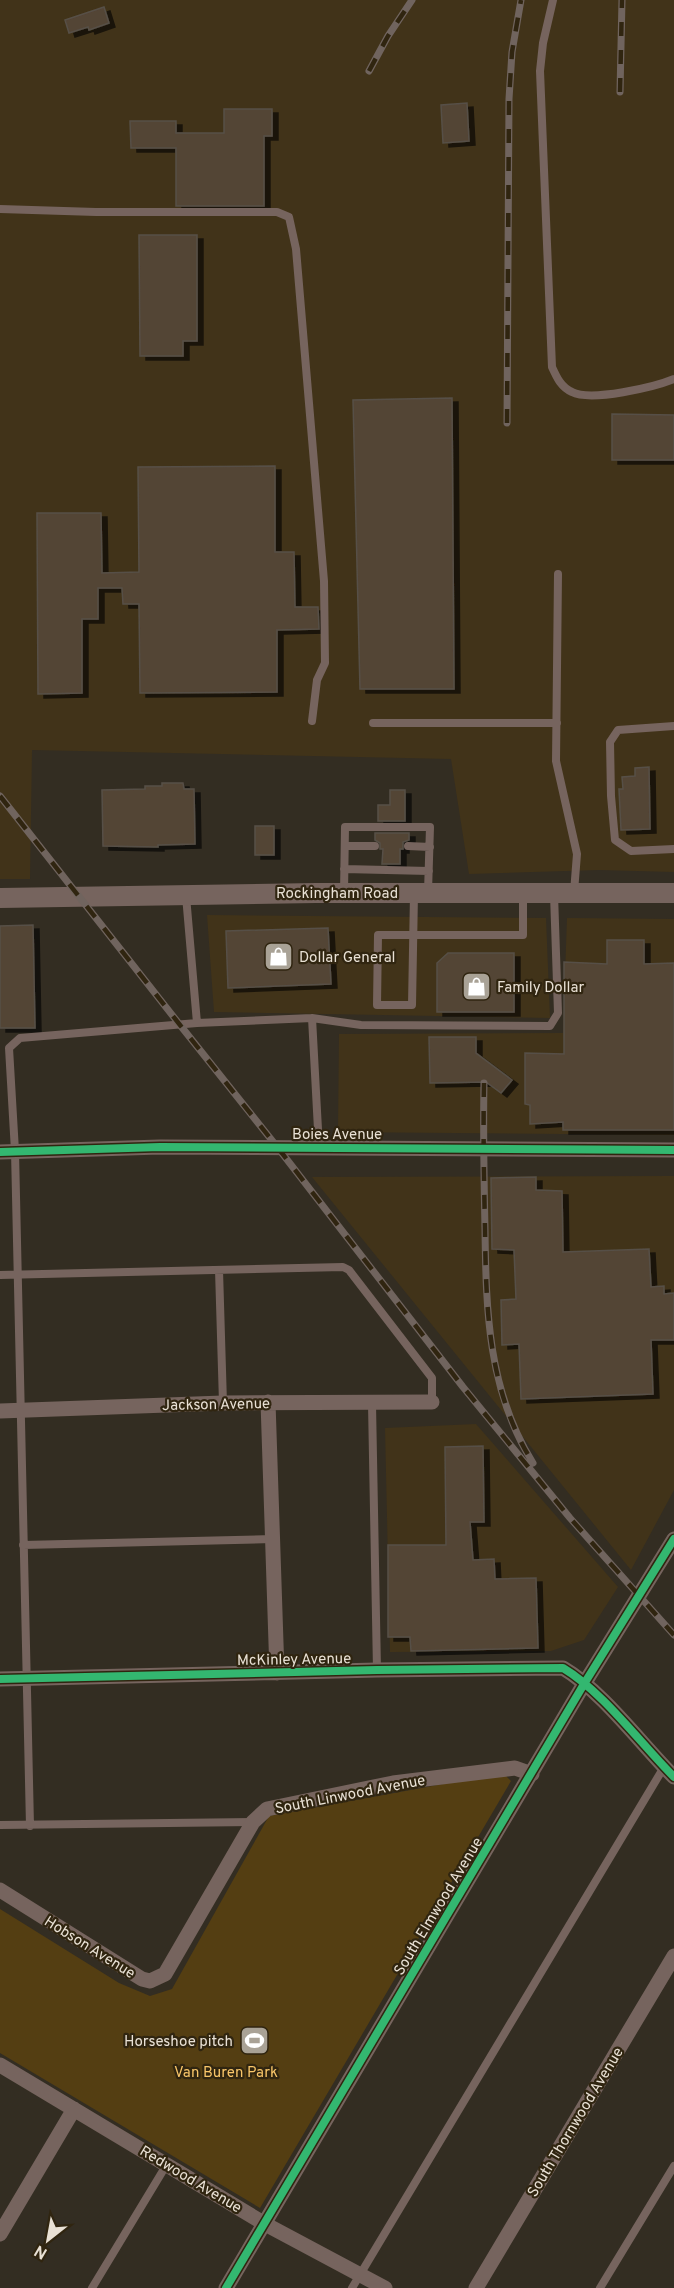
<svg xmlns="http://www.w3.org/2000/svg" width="674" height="2288" font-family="Overpass,sans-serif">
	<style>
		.built { fill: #413319 }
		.green { fill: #543e12 }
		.building { fill: #524435; stroke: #575047; stroke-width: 1.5; filter: url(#shadow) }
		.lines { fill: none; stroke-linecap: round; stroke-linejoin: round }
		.service { stroke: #76645e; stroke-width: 8 }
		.minor { stroke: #76645e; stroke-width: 15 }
		.tertiary { stroke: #76645e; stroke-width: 20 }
		.rail-casing { stroke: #70645e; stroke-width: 7 }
		.rail { stroke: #302510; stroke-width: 4.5; stroke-dasharray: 14; stroke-linecap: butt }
		.cycleway-casing { stroke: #302510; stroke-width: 11 }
		.cycleway { stroke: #33b770; stroke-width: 8 }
		.labels { text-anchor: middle; stroke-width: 4.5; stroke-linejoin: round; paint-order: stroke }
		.street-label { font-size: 15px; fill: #e9e1d5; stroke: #302510 }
		.poi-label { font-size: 15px; fill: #e9e1d5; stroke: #302510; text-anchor: start }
		.park-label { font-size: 15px; fill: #f9c669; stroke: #302510 }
	</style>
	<defs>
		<filter id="shadow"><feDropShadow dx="6" dy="4" stdDeviation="0" flood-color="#0009"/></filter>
	</defs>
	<rect width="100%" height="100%" fill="#332d22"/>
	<!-- built -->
	<path class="built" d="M0 0H674V872L599 870 469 874 451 759 32 750 30 879H0Z
		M207 915 546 918 550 1018 214 1012Z
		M567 918 674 919V1135L338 1132 339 1034 563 1033Z
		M674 1176V1490L631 1570 312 1177Z
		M476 1424 618 1587 584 1640 551 1651 390 1652 385 1428Z"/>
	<!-- green -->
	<path class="green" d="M503 1773 511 1781 260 2208 0 2053V1909L119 1983 150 1996 172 1989 269 1816Z"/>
	<!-- building -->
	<path class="building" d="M104 7 109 23 89 30 88 27 69 33 65 20Z
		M467 103 469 141 443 143 441 105Z
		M224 109H272V136H264V206H176V148H131L130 121H176V133H224Z
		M139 235H197V341H183V356H140Z
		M452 398 454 689H360L353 400Z
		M612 414 674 415V460H612Z
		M275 466V552H294L295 607H318L319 629 277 630V692L140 693 139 604H123L122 588H98V619H82V693L38 694 37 513H101L102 573 139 572 138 467Z
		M649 767 650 829 621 830 619 789H623L622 777 635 776V768Z
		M162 783H183L184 789H194L195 844 158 845V847L103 846 102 790 145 789V786H162Z
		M390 790H405V821H378V805H390Z
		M255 826H274V855H255Z
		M375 833H409V840L403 842V849H400V864H382L383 849H380V843L375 840Z
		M33 925 35 1028H0V926Z
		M328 928 331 984 228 988 226 931Z
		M607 940H644V964L674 963V1130H563V1122L530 1124V1105L525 1104V1053L564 1054V962L607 964Z
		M448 953H514V1012H437V963Z
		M429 1037H476V1053L512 1080 501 1093 486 1082 430 1083Z
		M536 1177V1190L562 1191 563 1252 649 1249 651 1287 664 1286V1294L674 1293V1340H651L653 1394 521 1399 519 1344 502 1345 501 1300 516 1299 514 1250 492 1249 491 1178Z
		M483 1446 484 1522H470L473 1560 494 1559 495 1579 536 1578 538 1648 411 1651 410 1637H388V1545H446L445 1447Z"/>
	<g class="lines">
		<!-- service -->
		<path class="service" d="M553 0 543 43 540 71 552 367C557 378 561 387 572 392 591 402 655 387 674 379
			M0 209 96 212H277L289 217 296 249 324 581 325 663 317 680 312 721
			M558 574 556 761 577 854 574 892
			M373 723H557
			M674 726 618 730 610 742 611 796 615 840 631 851 674 849
			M345 846H375
			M408 846 430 847
			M344 869 429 871
			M344 893 345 827H430L428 892
			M414 894 412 1005H377L378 935H523V894
			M186 896 197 1023
			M312 1018 319 1148
			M219 1270 223 1403
			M0 1275 343 1267 349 1270 432 1378V1402
			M372 1404 377 1670
			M23 1545 273 1539
			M0 1825 253 1822
			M30 1826 15 1151 9 1048 20 1038 197 1023 312 1018 361 1025 550 1026 558 1013 554 894
			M92 2288 167 2164
			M352 2288 664 1767
			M600 2288 674 2166"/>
		<!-- minor -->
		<path class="minor" d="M0 1152 160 1147 674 1150
			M268 1402 277 1673
			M0 1411 223 1403 432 1402
			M0 1679 377 1670 563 1668C602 1691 641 1744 674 1777
			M0 1890 142 1979 150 1981 165 1974 253 1822 267 1809 393 1783 515 1768 532 1774
			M0 2065 265 2224 385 2288
			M0 2234 74 2109
			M226 2288 584 1684 674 1539
			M476 2288 674 1956"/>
		<!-- tertiary -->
		<path class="tertiary" d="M0 898 316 893H674"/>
		<defs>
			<path id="rail" d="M369 71 388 36 412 0
				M620 92 622 0
				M507 423 509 99 512 52 521 0
				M0 796 180 1025 278 1148 463 1387 570 1518 674 1635
				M484 1083C483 1132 484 1180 485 1229 486 1311 488 1391 533 1463"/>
		</defs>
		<!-- rail casing -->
		<use href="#rail" class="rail-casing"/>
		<!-- rail -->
		<use href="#rail" class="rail"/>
		<defs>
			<path id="cycleway" d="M0 1152 160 1147 674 1150
				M0 1679 377 1670 563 1668C602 1691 641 1744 674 1777
				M226 2288 584 1684 674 1539"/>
		</defs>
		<!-- cycleway casing -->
		<use href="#cycleway" class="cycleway-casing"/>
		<!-- cycleway -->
		<use href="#cycleway" class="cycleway"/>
	</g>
	<!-- icons -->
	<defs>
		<symbol id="shop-square" viewBox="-11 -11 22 22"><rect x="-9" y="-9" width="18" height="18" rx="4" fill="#a9a296" stroke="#302510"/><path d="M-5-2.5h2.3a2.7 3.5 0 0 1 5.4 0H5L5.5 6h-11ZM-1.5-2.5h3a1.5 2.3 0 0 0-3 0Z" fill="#fff"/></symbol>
		<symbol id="stadium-square" viewBox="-11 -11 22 22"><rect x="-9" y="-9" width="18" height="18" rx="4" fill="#a9a296" stroke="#302510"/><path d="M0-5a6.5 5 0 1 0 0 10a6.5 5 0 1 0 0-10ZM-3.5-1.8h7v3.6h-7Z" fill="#fff"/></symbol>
	</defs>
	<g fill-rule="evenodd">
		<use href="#shop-square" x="262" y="940" width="33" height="33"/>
		<use href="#shop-square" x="460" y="970" width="33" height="33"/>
		<use href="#stadium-square" x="238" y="2024" width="33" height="33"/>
	</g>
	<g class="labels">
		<!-- street labels -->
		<g class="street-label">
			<text x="337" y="898">Rockingham Road</text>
			<text x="337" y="1139">Boies Avenue</text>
			<text transform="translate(216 1404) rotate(-1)" y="5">Jackson Avenue</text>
			<text transform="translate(294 1659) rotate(-1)" y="5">McKinley Avenue</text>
			<text transform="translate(350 1794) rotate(-11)" y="5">South Linwood Avenue</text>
			<text transform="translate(438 1906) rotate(-59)" y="5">South Elmwood Avenue</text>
			<text transform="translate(90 1947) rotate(32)" y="5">Hobson Avenue</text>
			<text transform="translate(575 2122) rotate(-59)" y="5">South Thornwood Avenue</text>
			<text transform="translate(191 2179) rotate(31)" y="5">Redwood Avenue</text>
		</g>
		<!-- poi labels -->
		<g class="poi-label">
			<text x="299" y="962">Dollar General</text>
			<text x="497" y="992">Family Dollar</text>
			<text x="233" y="2046" text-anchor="end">Horseshoe pitch</text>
		</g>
		<!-- park labels -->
		<g class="park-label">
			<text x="226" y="2077">Van Buren Park</text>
		</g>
	</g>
	<!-- north arrow -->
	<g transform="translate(48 2240) rotate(211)" stroke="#302510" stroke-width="4.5" paint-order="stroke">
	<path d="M0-4.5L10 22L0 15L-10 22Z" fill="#e9e1d5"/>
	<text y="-9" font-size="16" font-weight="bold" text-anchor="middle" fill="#e9e1d5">N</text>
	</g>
</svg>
